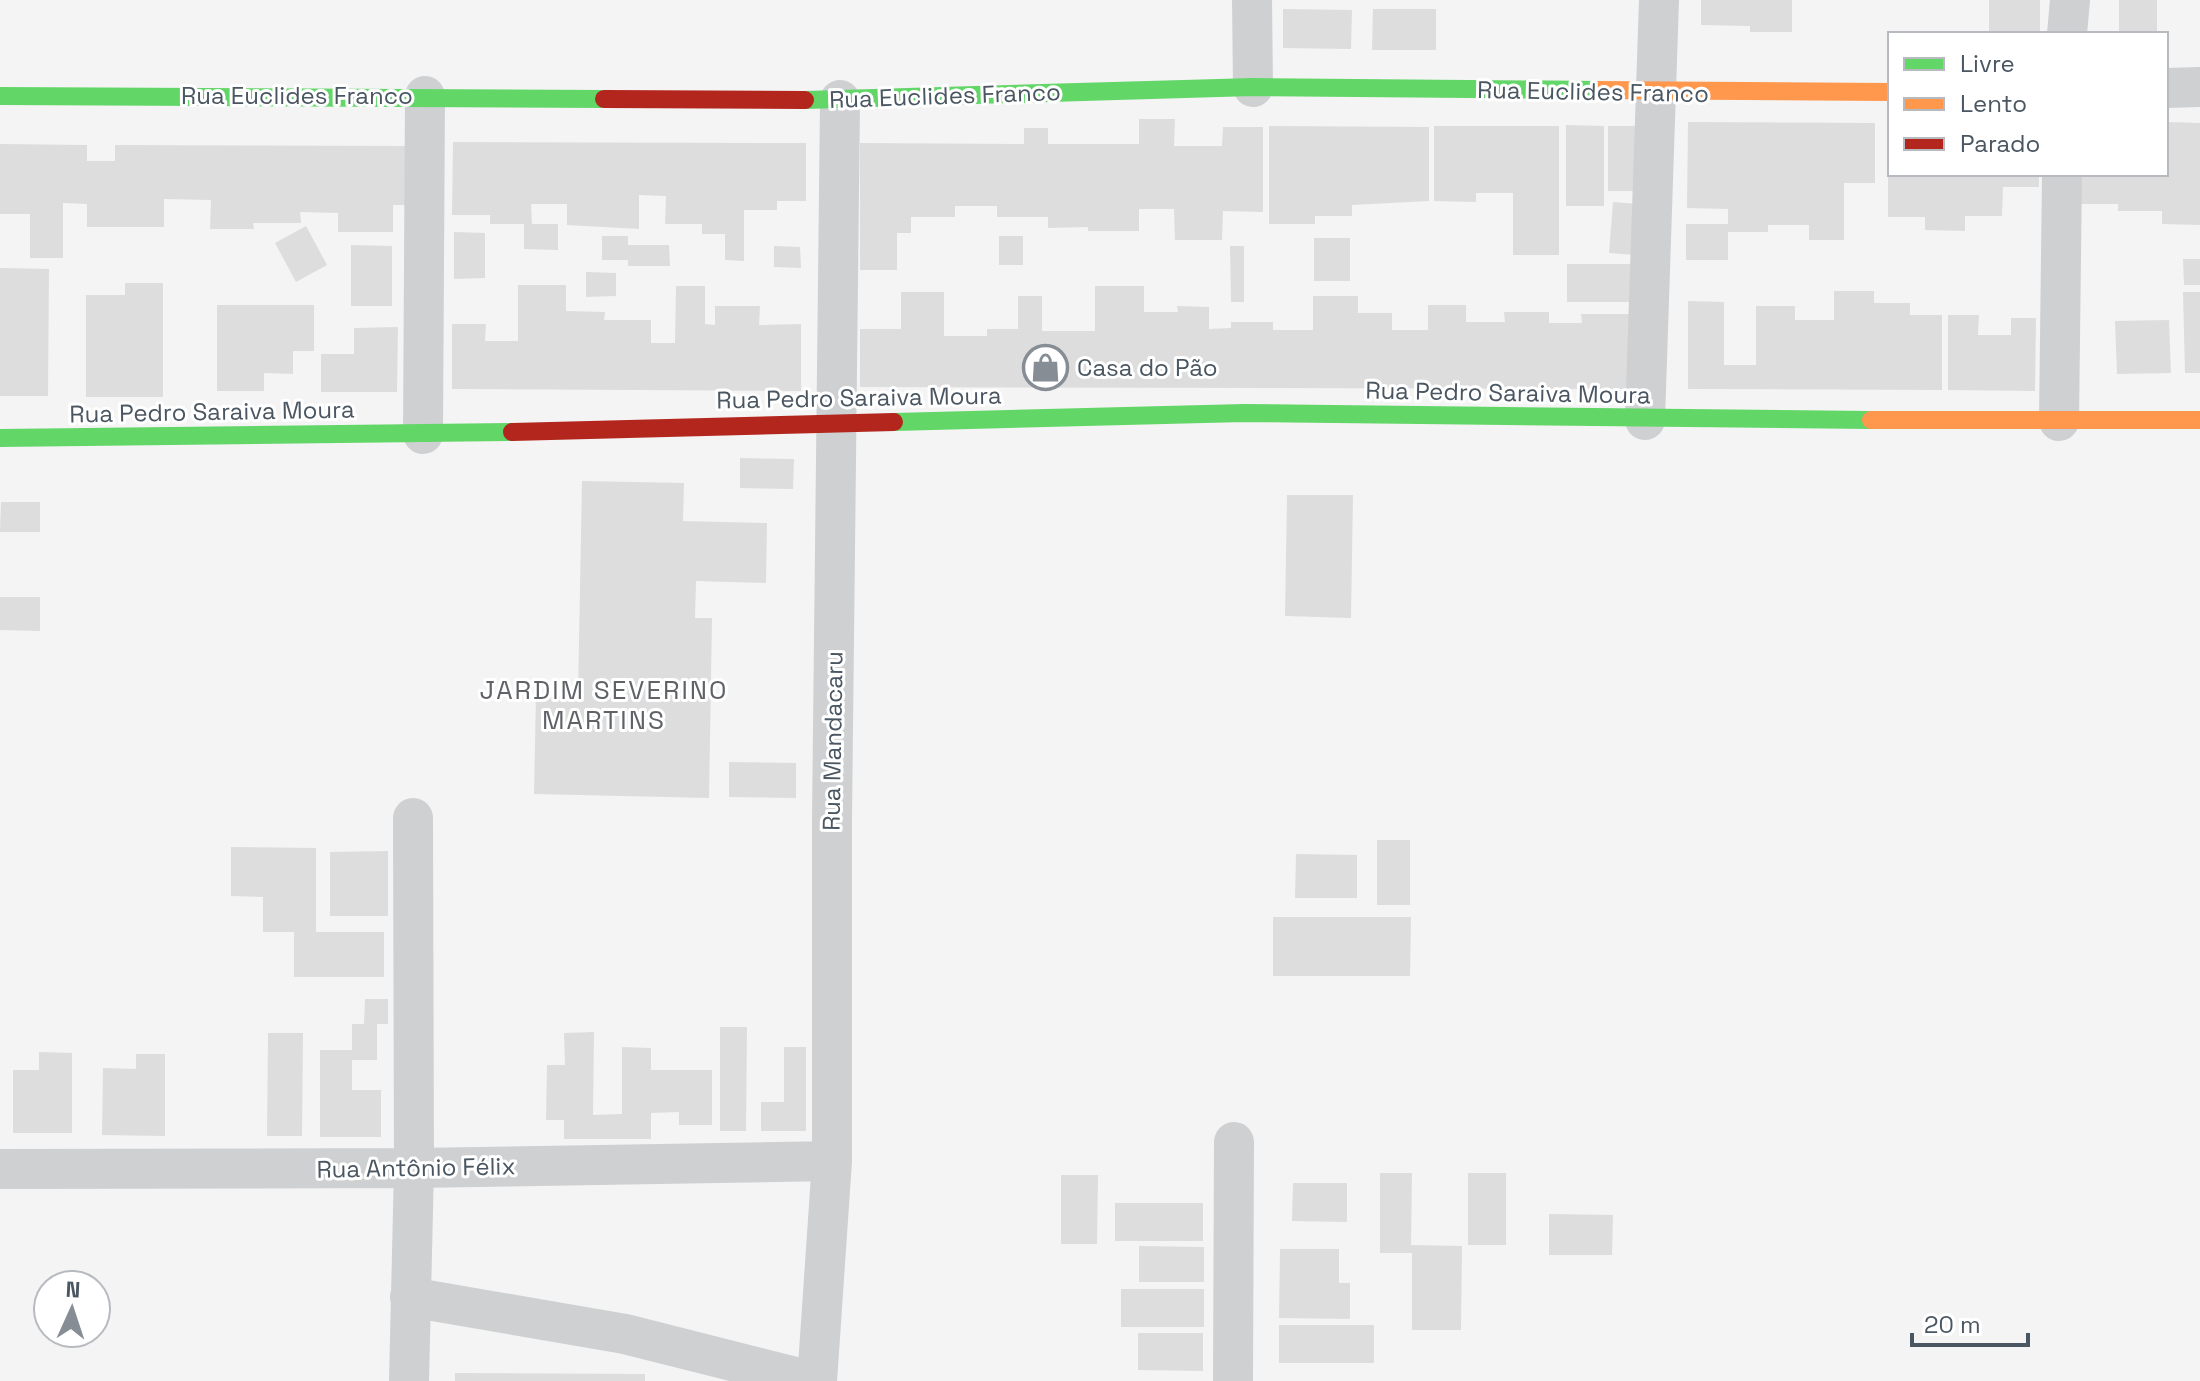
<svg xmlns="http://www.w3.org/2000/svg" width="2200" height="1381" font-family="'Space Grotesk',sans-serif">
	<style>
		.building { fill: #ddddde }
		.lines { fill: none; stroke-linecap: round; stroke-linejoin: round }
		.street { stroke: #ced0d2; stroke-width: 40 }
		.fast { stroke: #63d668; stroke-width: 18 }
		.slow { stroke: #ff974d; stroke-width: 18 }
		.jam { stroke: #b3261e; stroke-width: 18 }
		.labels { text-anchor: middle; stroke-width: 6; stroke-linejoin: round; paint-order: stroke }
		.street-label { font-size: 24px; fill: #4a5661; stroke: #fff }
		.poi-label { font-size: 24px; fill: #4a5661; stroke: #fff; text-anchor: start }
		.neighbourhood-label { font-size: 26px; letter-spacing: 2px; fill: #5f6368; stroke: #fff }
	</style>
	<rect width="100%" height="100%" fill="#f4f4f4"/>
	<!-- building -->
	<path class="building" d="M1701 0H1792V32H1750V26L1701 25Z
		M1989 0H2040V32H1989Z
		M2119 0H2157V34H2119Z
		M1283 9 1352 10 1351 49 1283 48Z
		M1373 9H1436V50H1372Z
		M1139 119H1175L1174 146H1222L1223 127H1263V212L1223 211 1222 240H1175L1174 209H1139V231H1088V227L1048 228V217H997V206H955V217H911V233H897V270H860V143L1024 144V128H1048V144H1139Z
		M1688 122 1875 123V183H1844V240H1809V225H1768V232H1728V260H1686V224H1728V209L1687 208Z
		M2166 122 2200 123V225L2162 224V211H2118V204H2077L2078 174H2166Z
		M1566 125 1604 126V206H1566Z
		M1269 126 1429 127V201L1352 205V216H1315V224H1269Z
		M1434 126H1559V255H1513V193H1476V202L1434 201Z
		M1608 126H1642L1641 191H1608Z
		M453 142 806 143V201H777V210H744V261L725 260V234H702V224H665L666 196 639 195V229L567 225V204H531L532 224H558V250L524 249V224H490V215H452Z
		M0 144 87 145V161H115V145L410 146V205H393V232H338V213L300 212 301 223H253L254 229H210L211 200 164 199V227H87V204L63 203V258H30V214H0Z
		M1888 174H2039V187H2003L2002 216H1965V231L1925 230V217H1888Z
		M1613 202 1639 204 1636 255 1609 253Z
		M306 226 327 265 296 282 275 243Z
		M454 232 485 233V278L454 279Z
		M602 236H628V245H669L670 266H628V260H602Z
		M999 236H1023V265H999Z
		M1314 238H1350V281H1314Z
		M351 245 392 246V306H351Z
		M774 246 800 247 801 268 774 267Z
		M1230 246H1244V302H1231Z
		M2183 259H2200V285H2184Z
		M1567 264H1633V302H1567Z
		M0 268 49 269 48 396H0Z
		M586 272 616 273V296L586 297Z
		M125 283H163V397H86V295H125Z
		M518 285H566V311L605 312 604 320H651V343H675L676 286H705V324L715 325V306H760L759 325 801 324V391L452 389V324H486L485 341H518Z
		M1095 286H1144V312H1178L1177 306 1209 307V329L1231 328V322H1273V330H1313V296H1358V313H1392V330H1428V305H1466V322H1505L1504 312H1549V323H1582L1581 314H1629L1628 389 860 387V329H901V292H944V336H987V329H1018V296H1042V331H1095Z
		M1834 291H1874V303H1910V315H1942V390L1688 389V301L1724 302V365H1756V306H1795V320H1834Z
		M2183 292H2200V373H2185Z
		M217 305H314V351H293V374L264 373V391H217Z
		M1948 315H1979L1978 335H2011V318H2036L2035 391 1948 390Z
		M2169 320 2171 373 2117 374 2115 321Z
		M398 327 397 392H321V354H354V328Z
		M740 458 794 459 793 489 740 488Z
		M582 481 684 483 683 521 767 523 766 583 696 581 695 618H712L709 798 534 794 536 695 578 696Z
		M1287 495H1353L1351 618 1285 616Z
		M1 502H40V532H0Z
		M0 597H40V631L0 630Z
		M729 762 796 763V798L729 797Z
		M1377 840H1410V905H1377Z
		M231 847 316 848V932H384V977H294V932H263V897L231 896Z
		M388 851V916H330V852Z
		M1296 854 1357 855V898H1295Z
		M1273 917H1411L1410 976H1273Z
		M365 999H388V1024H377V1060H352V1090H381V1137H320V1050H352V1024H364Z
		M720 1027H747L746 1131H720Z
		M594 1032 593 1115 622 1114V1047L651 1048V1070H712V1125H679V1112L651 1113V1139H564V1120H546L547 1065H565L564 1033Z
		M268 1033H303L302 1136H267Z
		M784 1047H806V1131H761V1102H784Z
		M39 1052 72 1053V1133H13V1070H39Z
		M136 1054H165V1136L102 1135 103 1068 136 1069Z
		M1380 1173H1412L1411 1245 1462 1246 1461 1330H1412V1253H1380Z
		M1468 1173H1506V1245H1468Z
		M1061 1175H1098L1097 1244H1061Z
		M1293 1183H1347V1222L1292 1221Z
		M1115 1203H1203V1241H1115Z
		M1549 1214 1613 1215 1612 1255H1549Z
		M1139 1246 1204 1247V1282H1139Z
		M1280 1249H1339V1283H1350V1319L1279 1318Z
		M1121 1289H1204V1327H1121Z
		M1279 1325H1374V1363H1279Z
		M1138 1333H1203V1371L1138 1370Z
		M455 1373 645 1374V1381H455Z"/>
	<g class="lines">
		<!-- street -->
		<path class="street" d="M1252 0 1253 87
			M2067 34 2070 0
			M2166 88 2200 87
			M1645 420 1659 0
			M2059 421 2062 174
			M423 434 425 96
			M0 1169 414 1168 832 1161
			M410 1297 625 1334 811 1381
			M409 1381 414 1168 413 818
			M817 1381 832 1161V819L840 100
			M1233 1381 1234 1142"/>
		<!-- fast -->
		<path class="fast" d="M0 96 604 99
			M805 100 1253 87 1597 90
			M894 422 1244 413 1871 420
			M0 438 512 432"/>
		<!-- slow -->
		<path class="slow" d="M1597 90 1890 92
			M1871 420H2200"/>
		<!-- jam -->
		<path class="jam" d="M604 99 805 100
			M512 432 894 422"/>
	</g>
	<!-- icons -->
	<defs>
		<symbol id="shop-ring" viewBox="-11 -11 22 22"><circle r="9.5" fill="#fff" stroke="#868d94" stroke-width="1.5"/><path d="M-5-2.5h2.3a2.7 3.5 0 0 1 5.4 0H5L5.5 6h-11ZM-1.5-2.5h3a1.5 2.3 0 0 0-3 0Z" fill="#868d94"/></symbol>
	</defs>
	<g fill-rule="evenodd">
		<use href="#shop-ring" x="1020" y="342" width="51" height="51"/>
	</g>
	<g class="labels">
		<!-- street labels -->
		<g class="street-label">
			<text transform="translate(1593 92) rotate(1)" y="8">Rua Euclides Franco</text>
			<text x="297" y="104">Rua Euclides Franco</text>
			<text transform="translate(945 96) rotate(-2)" y="8">Rua Euclides Franco</text>
			<text transform="translate(1508 393) rotate(1)" y="8">Rua Pedro Saraiva Moura</text>
			<text transform="translate(859 398) rotate(-1)" y="8">Rua Pedro Saraiva Moura</text>
			<text transform="translate(212 412) rotate(-1)" y="8">Rua Pedro Saraiva Moura</text>
			<text transform="translate(833 741) rotate(-89)" y="8">Rua Mandacaru</text>
			<text transform="translate(416 1168) rotate(-1)" y="8">Rua Antônio Félix</text>
		</g>
		<!-- poi labels -->
		<g class="poi-label">
			<text x="1077" y="376">Casa do Pão</text>
		</g>
		<!-- neighbourhood labels -->
		<g class="neighbourhood-label">
			<text x="604" y="699">JARDIM SEVERINO<tspan x="604" dy="30">MARTINS</tspan></text>
		</g>
	</g>
	<!-- legend -->
	<rect x="1888" y="32" width="280" height="144" fill="#ffffff" stroke="#b7bbc0" stroke-width="2"/>
	<rect x="1904" y="58" width="40" height="12" fill="#63d668" stroke="#b7bbc0" stroke-width="2"/>
	<text x="1960" y="72" font-size="24" fill="#4a5661">Livre</text>
	<rect x="1904" y="98" width="40" height="12" fill="#ff974d" stroke="#b7bbc0" stroke-width="2"/>
	<text x="1960" y="112" font-size="24" fill="#4a5661">Lento</text>
	<rect x="1904" y="138" width="40" height="12" fill="#b3261e" stroke="#b7bbc0" stroke-width="2"/>
	<text x="1960" y="152" font-size="24" fill="#4a5661">Parado</text>
	<!-- north arrow -->
	<g transform="translate(72 1309) rotate(3)"><circle r="38" fill="#ffffff" stroke="#b7bbc0" stroke-width="2"/>
	<path d="M0-6L14 30L0 20L-14 30Z" fill="#868d94"/>
	<text y="-12" font-size="22" font-weight="bold" text-anchor="middle" fill="#4a5661">N</text>
	</g>
	<!-- scale -->
	<path d="M1912 1333v12h116v-12" fill="none" stroke="#4a5661" stroke-width="4"/>
	<text x="1924" y="1333" font-size="24" fill="#4a5661" stroke="#ffffff" stroke-width="6" paint-order="stroke">20 m</text>
</svg>
